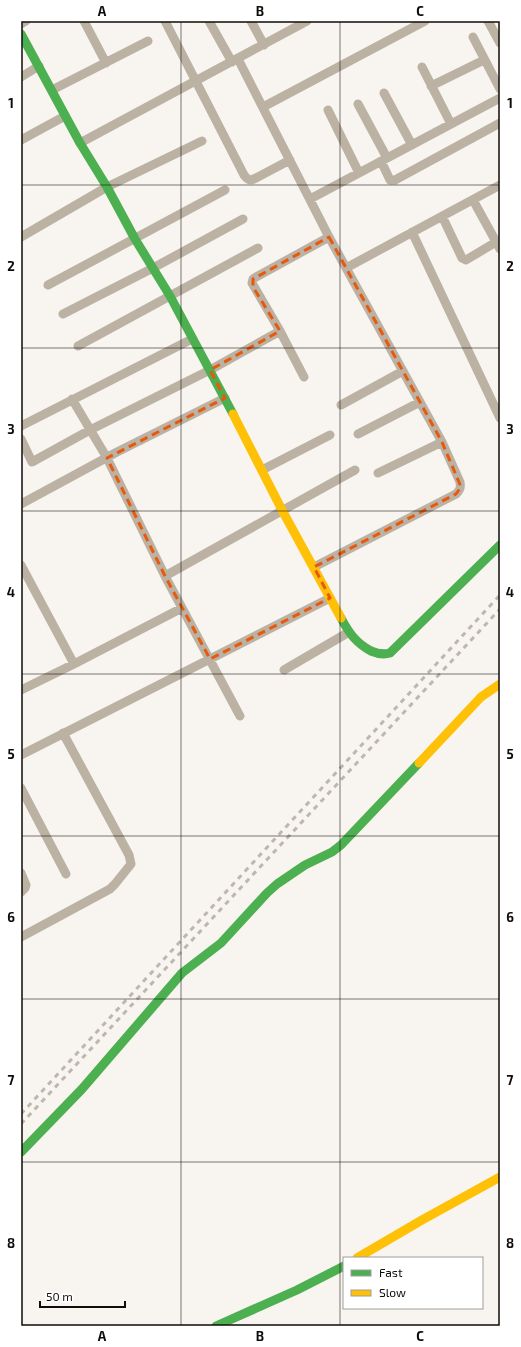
<svg xmlns="http://www.w3.org/2000/svg" width="521" height="1347" font-family="'Exo 2',sans-serif">
	<style>
		.lines { fill: none; stroke-linecap: round; stroke-linejoin: round }
		.street { stroke: #bcb2a4; stroke-width: 9 }
		.fast { stroke: #4caf50; stroke-width: 9 }
		.slow { stroke: #ffc107; stroke-width: 9 }
		.rail { stroke: #bcb8af; stroke-width: 3; stroke-dasharray: 5 5; stroke-linecap: butt }
		.marked { fill: none; stroke: #e8590c; stroke-width: 3; stroke-dasharray: 8 5; stroke-linejoin: round }
		.grid { fill: none; stroke: #0f0c09; stroke-width: 1; stroke-opacity: 0.55 }
		.neatline { fill: none; stroke: #0f0c09; stroke-width: 1.5 }
		.grid-label { font-size: 13px; text-anchor: middle; font-weight: bold; fill: #0f0c09 }
	</style>
	<rect width="100%" height="100%" fill="#f8f4ef"/>
	<g class="lines">
		<!-- street -->
		<path class="street" d="M84 21 106 63
			M165 21 244 175C247 179 249 181 254 179L290 160
			M209 21 232 62
			M251 21 264 45
			M488 21 500 43
			M21 24 26 21
			M473 37 500 89
			M238 59 329 237 442 442 460 482C461 488 460 490 456 494L314 567
			M422 67 451 124
			M21 77 39 66
			M431 86 484 60
			M52 90 148 41
			M384 93 412 145
			M358 104 387 158
			M263 107 425 21
			M328 110 359 173
			M21 140 65 116
			M80 143 307 21
			M381 161 390 180H395L500 123
			M310 199 500 98
			M473 200 500 249
			M442 216 462 258 466 260 496 242
			M412 232 500 418
			M21 237 107 187 202 141
			M346 268 500 185
			M48 285 225 190
			M63 314 153 268 243 219
			M78 346 258 248
			M304 377 280 331 252 283 253 279 256 277 329 237
			M72 399 107 458 165 576 240 716
			M341 405 403 371
			M21 426 192 339
			M358 434 420 402
			M21 439 32 462 90 430 210 370 280 331
			M262 470 330 435
			M378 473 442 442
			M21 504 117 452 225 398
			M21 565 74 664 182 608
			M165 576 355 470
			M284 670 349 632
			M21 690 74 664
			M21 755 330 598
			M21 788 66 874
			M21 873 26 885 25 888 21 892
			M21 937 110 889 115 884 131 864 129 855 63 733"/>
		<!-- fast -->
		<path class="fast" d="M21 34 80 143 107 187 135 239 170 296 233 414
			M341 618C349 633 356 643 371 651 378 654 383 655 390 653L500 545
			M21 1152 82 1089 182 973 221 943 267 893 277 884 305 865 332 852 341 845 419 763
			M216 1326 297 1290 344 1266"/>
		<!-- slow -->
		<path class="slow" d="M233 414 282 510 341 618
			M419 763 481 697 500 684
			M357 1258 422 1220 500 1177"/>
		<!-- rail -->
		<path class="rail" d="M21 1114 500 595
			M21 1124 500 609"/>
	</g>
	<!-- marked area -->
	<path class="marked" d="M329 237 442 442 461 487 456 494 314 567 330 598 210 659 165 576 107 458 225 398 210 370 280 331 253 287V279Z"/>
	<!-- grid -->
	<path class="grid" d="M181 21V1326M340 21V1326M21 185H500M21 348H500M21 511H500M21 674H500M21 836H500M21 999H500M21 1162H500"/>
	<!-- border -->
	<rect width="521" height="1347" fill="none" stroke="#ffffff" stroke-width="44"/>
	<!-- legend -->
	<rect x="343" y="1257" width="140" height="52" fill="#ffffff" stroke="#9f9e9d"/>
	<rect x="351" y="1270" width="20" height="6" fill="#4caf50" stroke="#9f9e9d"/>
	<text x="379" y="1277" font-size="12" fill="#0f0c09">Fast</text>
	<rect x="351" y="1290" width="20" height="6" fill="#ffc107" stroke="#9f9e9d"/>
	<text x="379" y="1297" font-size="12" fill="#0f0c09">Slow</text>
	<!-- scale -->
	<path d="M40 1301v6h85v-6" fill="none" stroke="#0f0c09" stroke-width="2"/>
	<text x="46" y="1301" font-size="12" fill="#0f0c09" stroke="#ffffff" stroke-width="3" paint-order="stroke">50 m</text>
	<rect x="22" y="22" width="477" height="1303" class="neatline"/>
	<g class="grid-label">
		<text x="102" y="16">A</text>
		<text x="260" y="16">B</text>
		<text x="420" y="16">C</text>
		<text x="11" y="108">1</text>
		<text x="510" y="108">1</text>
		<text x="11" y="271">2</text>
		<text x="510" y="271">2</text>
		<text x="11" y="434">3</text>
		<text x="510" y="434">3</text>
		<text x="11" y="597">4</text>
		<text x="510" y="597">4</text>
		<text x="11" y="759">5</text>
		<text x="510" y="759">5</text>
		<text x="11" y="922">6</text>
		<text x="510" y="922">6</text>
		<text x="11" y="1085">7</text>
		<text x="510" y="1085">7</text>
		<text x="11" y="1248">8</text>
		<text x="510" y="1248">8</text>
		<text x="102" y="1341">A</text>
		<text x="260" y="1341">B</text>
		<text x="420" y="1341">C</text>
	</g>
</svg>
